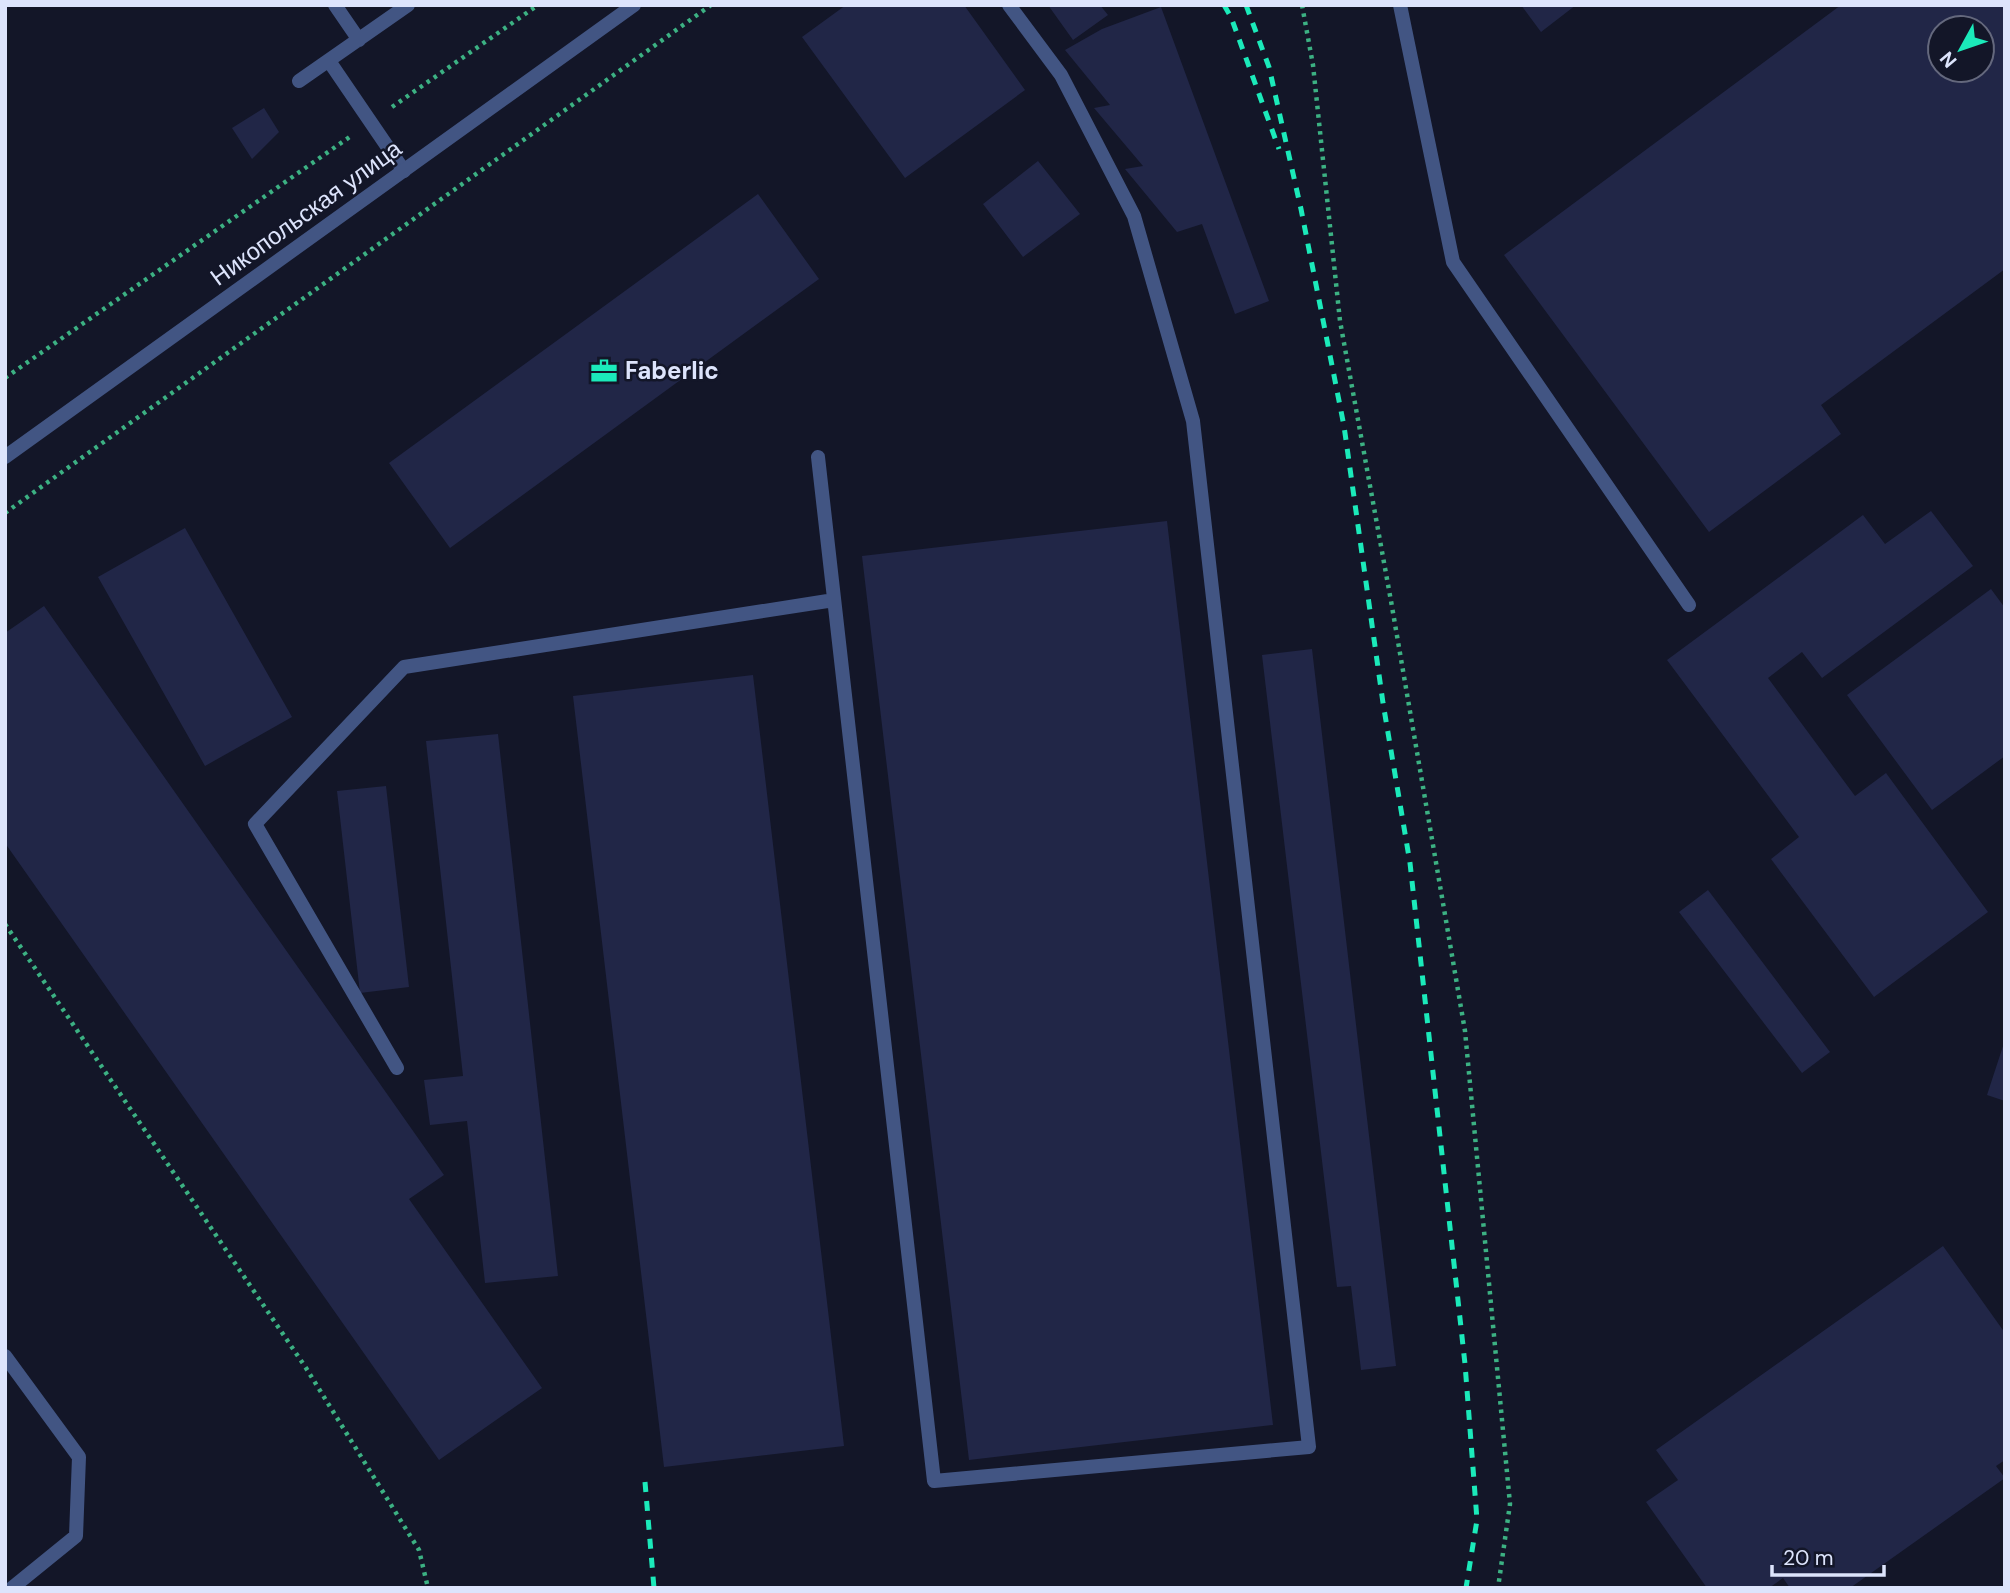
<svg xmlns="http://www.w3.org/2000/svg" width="2010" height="1593" font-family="'DM Sans',sans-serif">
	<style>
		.building { fill: #212647; fill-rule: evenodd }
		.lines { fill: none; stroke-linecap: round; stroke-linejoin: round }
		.path { stroke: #3cb183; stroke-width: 4.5; stroke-dasharray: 3.5 5; stroke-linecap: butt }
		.lane { stroke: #425583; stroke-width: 14 }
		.street { stroke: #425583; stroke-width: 14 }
		.rail { stroke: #1beaba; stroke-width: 5; stroke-dasharray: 10 9; stroke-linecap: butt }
		.labels { text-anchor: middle; stroke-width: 5; stroke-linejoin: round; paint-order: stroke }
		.street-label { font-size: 24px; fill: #dde4fc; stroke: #131628 }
		.poi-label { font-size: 24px; font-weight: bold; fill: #dde4fc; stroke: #131628; text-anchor: start }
	</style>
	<rect width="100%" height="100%" fill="#131628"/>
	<!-- building -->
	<path class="building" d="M846 5H964L1025 90 905 178 802 37Z
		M1048 5H1100L1108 15 1073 40Z
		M1521 5H1576L1541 32Z
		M1841 5H2005V269L1821 405 1841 434 1709 532 1504 255ZM1940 28H1982V70H1940Z
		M1161 7 1269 301 1235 314 1202 224 1177 232 1125 169 1143 166 1094 108 1110 105 1065 50 1102 29Z
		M264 108 279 132 252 159 232 128Z
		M1038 161 1080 214 1023 257 983 204Z
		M758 194 819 279 450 548 389 463Z
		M1931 511 1973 566 1822 678 1802 652 1768 678 1855 796 1886 773 1988 912 1874 997 1771 859 1799 837 1667 660 1863 515 1885 544Z
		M1167 521 1273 1425 969 1460 862 556Z
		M185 528 292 717 205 766 98 577Z
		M1991 589 2005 608V756L1932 810 1847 695Z
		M44 606 444 1175 409 1199 542 1388 439 1460 5 843V633Z
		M1312 649 1396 1366 1361 1370 1351 1286 1337 1287 1262 655Z
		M753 675 844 1446 664 1467 573 696Z
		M498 734 558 1276 485 1283 467 1121 430 1125 424 1080 463 1076 426 741Z
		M386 786 409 987 360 993 337 791Z
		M1708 890 1830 1052 1802 1073 1679 912Z
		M2004 1043H2005V1101L1987 1095Z
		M1943 1246 2005 1333V1460L1996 1466 2005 1478 1850 1588H1790L1783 1578 1769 1588H1707L1646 1502 1678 1480 1656 1450Z"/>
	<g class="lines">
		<!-- path -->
		<path class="path" d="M1302 5 1313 65 1340 321 1391 601 1465 1031 1510 1504 1498 1588
			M392 107 538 5
			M5 378 351 136
			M5 513 711 5
			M5 924 306 1368 419 1550 428 1588"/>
		<!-- lane -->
		<path class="lane" d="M335 5 359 40
			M1400 5 1453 262 1689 605
			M329 61 404 171
			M299 81 408 5
			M818 457 934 1481 1309 1447 1193 421 1134 216 1061 75 1009 5
			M397 1068 255 824 404 667 834 600
			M5 1356 79 1457 76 1536 12 1588"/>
		<!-- street -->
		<path class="street" d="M5 457 634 5"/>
		<!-- rail -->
		<path class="rail" d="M1224 5 1231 17 1279 149
			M1246 5 1269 67 1301 209 1344 426 1383 703 1410 863 1465 1364 1477 1520 1466 1588
			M645 1482 654 1588"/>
	</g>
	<!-- icons -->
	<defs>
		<symbol id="office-bare" viewBox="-9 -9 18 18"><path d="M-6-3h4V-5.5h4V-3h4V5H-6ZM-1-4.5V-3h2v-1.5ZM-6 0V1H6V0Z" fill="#1beaba" stroke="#131628" stroke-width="2.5" paint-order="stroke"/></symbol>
	</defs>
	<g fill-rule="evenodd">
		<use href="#office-bare" x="585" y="352" width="38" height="38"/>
	</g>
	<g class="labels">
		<!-- street labels -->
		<g class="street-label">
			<text transform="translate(306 213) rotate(-36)" y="8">Никопольская улица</text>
		</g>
		<!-- poi labels -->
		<g class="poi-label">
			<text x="625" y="379">Faberlic</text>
		</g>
	</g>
	<!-- border -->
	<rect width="2010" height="1593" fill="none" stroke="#dde4fc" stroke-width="14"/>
	<!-- north arrow -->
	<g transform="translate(1961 49) rotate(230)"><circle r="33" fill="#131628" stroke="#64687d" stroke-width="2"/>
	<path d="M0-5L12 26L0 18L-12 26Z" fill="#1beaba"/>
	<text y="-10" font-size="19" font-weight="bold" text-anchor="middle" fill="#dde4fc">N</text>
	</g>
	<!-- scale -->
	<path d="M1772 1565v10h112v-10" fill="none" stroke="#dde4fc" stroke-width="3.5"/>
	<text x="1783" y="1565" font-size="21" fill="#dde4fc" stroke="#131628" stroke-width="5" paint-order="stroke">20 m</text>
</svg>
